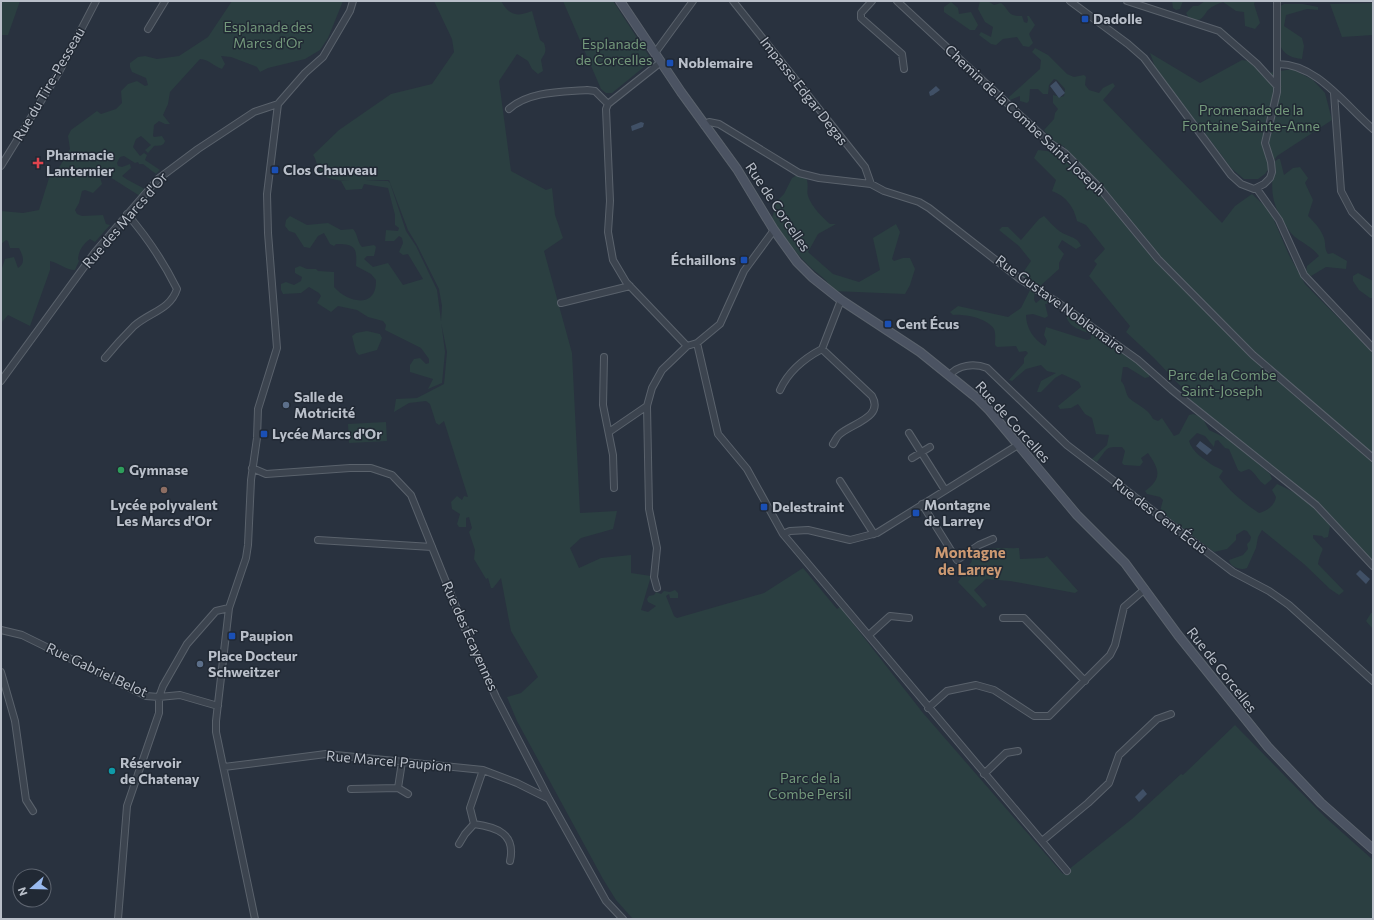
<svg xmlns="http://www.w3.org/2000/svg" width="1374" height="920" font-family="Commissioner,sans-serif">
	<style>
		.green { fill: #2b3f41 }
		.water { fill: #405066 }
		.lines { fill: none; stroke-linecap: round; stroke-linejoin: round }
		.street-casing { stroke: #5a626c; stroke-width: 8 }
		.secondary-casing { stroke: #5a626c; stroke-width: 10 }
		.street { stroke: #3c444f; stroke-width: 6 }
		.secondary { stroke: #4b5362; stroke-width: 8 }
		.transit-dot { fill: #1a4fb4; stroke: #212934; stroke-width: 1.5 }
		.health-dot { fill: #e0444e; stroke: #212934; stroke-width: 1.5 }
		.service-dot { fill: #5c6f8a; stroke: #212934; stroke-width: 1.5 }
		.leisure-dot { fill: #2e9e5b; stroke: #212934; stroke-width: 1.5 }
		.education-dot { fill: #8d6e63; stroke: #212934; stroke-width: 1.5 }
		.culture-dot { fill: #0f9aa8; stroke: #212934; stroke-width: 1.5 }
		.labels { text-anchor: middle; stroke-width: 3; stroke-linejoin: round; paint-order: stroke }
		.poi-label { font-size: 14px; font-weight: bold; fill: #b9bfc9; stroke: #212934; text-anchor: start }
		.park-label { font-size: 14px; fill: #73987b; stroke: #212934 }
		.street-label { font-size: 14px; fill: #b9bfc9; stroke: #212934 }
		.neighbourhood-label { font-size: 15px; font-weight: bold; fill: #cc9972; stroke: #212934 }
	</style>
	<rect width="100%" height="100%" fill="#29323f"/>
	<!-- green -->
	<path class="green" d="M1 1H20L8 35H1Z
		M232 1H343L328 38 320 50 305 59 268 68 260 72 257 67 231 57 221 56 225 64 222 69C213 66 210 60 200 59L170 92 168 104 163 115 170 124H165L159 121 154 125 153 136 154 137 162 136 165 141C163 147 159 145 154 146L148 153 145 150 151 145 141 136 136 139 133 147 140 156 144 153 147 155 145 160 160 170 156 174 143 164H139L138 162 135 163 124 156 120 157 117 163 118 166 122 167 130 164 131 168 122 176C128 181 141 186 144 189L140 196 102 172 99 173 102 184 93 193 85 190 82 191 79 203 75 210 77 214 82 216 103 215 106 224 110 225 95 242 90 239C83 244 79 250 78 259L79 261 75 270C66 270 59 263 50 261V270L30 326 8 315 1 323V271L5 259 14 257 18 268C26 263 23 256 19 248H10L8 241 6 240 1 244V211L23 213 39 210 50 175 57 171 70 149 68 136 71 130 97 111 101 114 116 109 122 103 121 91 128 84 137 81 145 86 148 85 146 78 132 72 130 67V63L138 57 145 56 157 59 179 56 208 37Z
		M434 1H501C510 16 516 17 532 11L540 40 544 43C547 52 545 53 541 60L543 71 538 74 532 69 528 61 517 54 499 81 511 171 546 190 552 188 555 215 563 238 544 251 572 353 580 513 617 511 613 529 581 538 570 548 579 568 601 558 631 555V573L651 576 641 610 648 612 656 606 648 602 647 599 649 596 654 595 656 592 661 594 664 591 670 592 675 590 678 593V598H670L669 594 666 596 674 616 677 618 764 593 803 568 837 609 840 607 923 713 1063 874 1132 819 1181 774 1183 775 1235 725 1325 817 1373 860V919H633L616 900 603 879 517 721 507 697 521 693 538 677 511 631 501 578 493 588H491L488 578 486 579 474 559 475 550 469 532 472 528 469 517 466 518V527H459L457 524 460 514 452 509 451 502 457 496 462 500 464 496 468 497 444 421 439 425 436 423 430 404 426 401 409 403 394 412 396 399 417 398 444 384 447 352 441 322 442 306 439 289 417 245 408 230 389 180C374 180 332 185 322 174 317 169 317 160 313 155L339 130 391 94 432 84 454 52 452 39Z
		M563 1H613L651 59 650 62 612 93H606L601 89Z
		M980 1H988L994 5 1001 3C1011 11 1006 16 1022 16L1024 22 1027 23 1028 20 1027 16H1029L1035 25 1029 34 1033 43 1029 47 1023 46 1017 37 1003 39 996 45 991 44 979 35 981 32 991 37 993 27 985 22 978 9Z
		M1172 1H1183L1180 9 1176 10 1173 8Z
		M1205 1H1255L1254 4 1260 23 1255 29 1245 26 1244 12 1236 11 1223 2C1218 4 1212 6 1208 10 1202 18 1201 22 1190 20L1186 13 1193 6H1198Z
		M951 2 958 8 959 14 971 12 978 25 975 30H970L944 12V7Z
		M1373 3V35L1342 37 1330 4Z
		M1284 4H1303L1318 7V10L1307 9 1286 15 1284 26 1302 38 1304 46 1302 59C1271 56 1279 30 1279 7Z
		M1035 48 1048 55 1067 74 1074 77 1084 75 1086 77 1085 85 1089 90 1099 93 1103 88 1113 83 1115 86 1103 100 1222 223 1235 206 1252 194 1270 211 1289 255 1305 284 1373 353V562L1319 505 1188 400 1190 396 1154 358 1126 332 1130 326 1089 276 1097 264 1094 261 1105 249 1086 225 1077 221C1074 207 1066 196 1052 191L1056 180 1034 158 1038 150 1056 152 1060 156 1065 147 1051 140 1044 130 1054 119 1055 113 1058 109 1053 103V95L1061 97 1064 96 1065 89 1057 80 1054 79 1049 85 1048 94H1043L1038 89H1030L1029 101 1027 103 1020 101V96L1010 100 1009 97 1040 69 1041 60 1032 52Z
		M1150 53 1200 83 1242 60 1249 61 1263 74 1292 69 1313 80 1325 93 1332 120 1277 156 1265 174 1258 179H1244L1232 169 1155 67Z
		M1278 159H1280L1284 175 1293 168 1300 167 1308 178 1305 183 1313 200 1308 216C1315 223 1321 229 1324 238 1326 244 1324 249 1328 254L1333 253 1347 261 1346 269 1326 267 1311 276 1306 273 1307 266 1319 256C1312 247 1303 243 1295 237 1290 233 1287 227 1284 222 1270 202 1271 186 1274 162Z
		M801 173 805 175C810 184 806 191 808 196 812 207 821 216 830 224H836L818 234 808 252 833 274 859 282 880 270 873 238 896 224 900 232 892 259 894 261 903 258H910L915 269 910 285 905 294 833 291C826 277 818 275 808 265 794 251 782 235 772 218L777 201 784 194 792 178Z
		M341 181H388L390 183 406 231 416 246 437 290 445 352 442 383 428 389 433 379 410 372V365L414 359 420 358 426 364 429 363V359L421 348 385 330 386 325 383 321 368 317 357 310 338 306 331 312 317 303 321 296 319 293 309 287 301 293 283 294 281 290V284L286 282 294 285 301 281 302 277 295 273V268L300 266 307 269H316L318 271 334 272V287C348 303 377 309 376 280L371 274 356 266C357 248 356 244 336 244L334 246 330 244 324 233 318 236 310 248 304 247 295 233 289 231 285 226 286 220 290 216 307 225 328 223 341 230 353 229C358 234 357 242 362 247L374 245 376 247 374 256H367L364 259 373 267 388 263 403 285 423 279 408 254 403 255 399 252 403 243 402 238 399 236 394 241H385L386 230 398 231 399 228 395 225V215L388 188 364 184 362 189 346 190Z
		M1044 216C1049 221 1053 226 1058 230 1066 237 1078 236 1081 246L1076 249 1062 240 1058 247 1064 254 1059 263V269L1039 287 1024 278 1022 274 1031 261 1019 246 999 230 1002 227H1008L1021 240 1039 219Z
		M1358 273 1373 281V298H1370L1359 290 1353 281V276Z
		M1031 288 1035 290 1034 300 1036 303 1041 299H1048L1051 303 1045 304 1048 316 1045 318 1033 314 1026 315C1026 328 1034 340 1045 346L1047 341 1044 335 1046 327 1087 340 1091 339V334C1081 330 1067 327 1066 314 1091 320 1128 355 1149 372V377L1145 378 1127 367H1123L1121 381C1126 386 1125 393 1129 398 1138 406 1148 408 1153 419L1158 421 1162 418 1174 436 1179 434 1189 415 1193 414 1202 417 1209 430 1232 441 1270 474 1272 479 1265 485C1258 481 1256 473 1249 469L1241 472 1238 470 1229 449 1225 448 1218 440 1215 441 1214 447 1205 436 1197 433 1189 441C1192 452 1205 460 1214 466 1218 468 1220 468 1223 471L1219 477C1230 492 1244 503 1259 513 1267 511 1275 505 1276 497L1272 490 1277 484C1298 493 1319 506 1330 526L1328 537 1324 538 1322 536 1313 535V538C1328 555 1322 543 1318 564L1344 591 1339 595 1330 589 1304 564 1262 530 1258 537 1256 548 1247 568C1241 571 1230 567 1229 560L1243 555 1248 549 1247 544 1250 541 1251 537 1247 531 1244 530 1236 535V540L1227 549 1214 552 1160 511 1163 500 1160 497 1147 494 1145 491C1163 478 1159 469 1148 453L1141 458 1143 462 1140 466 1124 465 1122 463 1125 451 1122 447C1104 447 1109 447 1097 462L1092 459 1107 445 1109 435 1096 434 1092 418 1085 414 1078 404 1071 408 1060 409 1058 406 1081 387 1079 382 1062 374 1055 378 1041 392H1037L1041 381 1056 373 1047 371 1041 365 1026 369 1012 381 1009 380 1024 363V358L1028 353 1026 351 1019 352 1016 346 997 347 995 345C995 340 996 334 994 329 987 318 964 314 953 315L950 312 958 306 1008 317 1021 308Z
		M367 331 380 334 382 338 377 350 359 355 356 352 352 336 356 333Z
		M386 422 387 441 349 443 348 424Z
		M1019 548 1020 559 1044 558 1047 556 1078 591 1075 593 1010 581 986 579 974 590 987 605 983 608 958 582 972 561 970 558C979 544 1004 549 1019 548Z
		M1371 613H1373V629L1366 621Z"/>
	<!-- water -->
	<path class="water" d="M1056 81 1065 93 1059 98 1050 86Z
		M936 86 940 90 933 95 930 96 929 92Z
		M641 122 644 123 643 127 632 131 631 126Z
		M1200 441 1212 450 1207 455 1196 446Z
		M1360 570 1370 579 1366 584 1356 574Z
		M1143 789 1147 794 1139 802 1135 797Z"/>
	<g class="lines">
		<defs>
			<path id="street" d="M733 1 865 167 871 184
				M872 1 861 13V18L902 54 904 69
				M897 1 1050 143 1065 153 1098 186 1158 259 1253 355 1373 458
				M1070 1 1128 44 1144 58 1231 175 1241 184 1254 189 1264 184 1270 178 1272 172 1271 162 1265 143 1277 92V1
				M1127 1 1219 31 1257 64 1277 86
				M148 29 165 1
				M655 53 693 1
				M661 62 608 104 606 109 610 201 608 232 613 260 626 282 687 346
				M1277 64C1316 63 1345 105 1373 129
				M1334 93 1341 191 1352 212 1373 233
				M509 109C529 91 562 92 587 90L595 91 608 104
				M704 125 709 122 719 124 799 173 819 178 871 184 884 191 919 202 929 208 1020 279 1057 302 1138 360 1172 390 1316 505 1373 566
				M1 166 59 72 96 1
				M1257 189 1279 220 1304 275 1373 348
				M561 303 630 286
				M697 343 718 434 747 469 783 534 1067 871
				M822 349 872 396C884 417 853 423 840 434 837 436 835 441 833 444
				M604 357 603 405 613 455 614 488
				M105 358C114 347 124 336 134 326 150 312 170 310 177 289 163 261 147 237 127 214
				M950 375C958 365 974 363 987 368L1067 445 1233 572 1269 591 1289 605 1373 681
				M1 381 95 252 158 179 198 149 254 112 278 104 305 73 323 57 350 11 353 1
				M780 390C788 372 805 358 822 349L841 300
				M609 432 647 406
				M909 433 945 490
				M912 458 930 447
				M252 468 266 474 350 468H371L392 475 411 495 463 624 496 697 549 799 606 901 623 919
				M840 481 874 534
				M922 504 957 560 979 545 993 539
				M783 534 790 531 808 530 850 540 877 533 1018 445
				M318 540 432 547
				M657 588 654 577 657 548 649 509 647 406 652 388 662 370 687 346 697 343 720 324 744 271 774 230
				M1003 618H1024L1085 681
				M1 630 22 635 146 696 159 697 180 695 218 706
				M869 635 890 616 909 618
				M1 672 15 721 26 800 33 811
				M928 708 947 691 976 685 994 690 1034 716H1049L1110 655 1115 645 1124 607 1145 589
				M224 767 326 754 483 770 517 783 549 799
				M984 774 1006 753 1018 751
				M398 788 408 794
				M351 789 398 788 402 762
				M474 824C497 827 516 834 510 861
				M474 824 470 808 483 770
				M1042 841 1088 803 1109 783 1119 755 1157 719 1171 714
				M459 844 465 834 474 824
				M118 919 127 806 159 713V697L163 686 187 644 216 611 229 608
				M255 919 216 732V721L229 608 246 558 248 545 251 480 257 438 258 409 277 348 268 233 267 194 278 104"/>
			<path id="secondary" d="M620 1 681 92 737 169 774 230 797 262 812 277 841 300 920 352 977 398 989 410 1077 515 1125 563 1178 635 1268 747 1321 803 1373 849"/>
		</defs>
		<!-- street casing -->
		<use href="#street" class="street-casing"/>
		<!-- secondary casing -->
		<use href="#secondary" class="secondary-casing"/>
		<!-- street -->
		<use href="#street" class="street"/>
		<!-- secondary -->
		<use href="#secondary" class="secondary"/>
	</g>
	<!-- markers -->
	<g class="transit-dot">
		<rect x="1081" y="15" width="8" height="8" rx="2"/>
		<rect x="666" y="59" width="8" height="8" rx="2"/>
		<rect x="271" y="166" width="8" height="8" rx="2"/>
		<rect x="740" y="256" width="8" height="8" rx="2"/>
		<rect x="884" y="320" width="8" height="8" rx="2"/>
		<rect x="260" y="430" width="8" height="8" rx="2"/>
		<rect x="760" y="503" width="8" height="8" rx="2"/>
		<rect x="912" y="509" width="8" height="8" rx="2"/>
		<rect x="228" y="632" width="8" height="8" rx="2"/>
	</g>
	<path class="health-dot" d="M36 157h4v4h4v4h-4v4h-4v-4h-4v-4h4z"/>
	<g class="service-dot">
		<circle cx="286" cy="405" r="4"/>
		<circle cx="200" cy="664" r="4"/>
	</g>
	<circle class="leisure-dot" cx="121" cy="470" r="4"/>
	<circle class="education-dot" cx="164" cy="490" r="4"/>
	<circle class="culture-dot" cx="112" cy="771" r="4"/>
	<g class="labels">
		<!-- poi labels -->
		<g class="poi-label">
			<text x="1093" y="24">Dadolle</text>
			<text x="678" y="68">Noblemaire</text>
			<text x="46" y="160">Pharmacie<tspan x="46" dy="16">Lanternier</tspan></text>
			<text x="283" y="175">Clos Chauveau</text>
			<text x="736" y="265" text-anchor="end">Échaillons</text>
			<text x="896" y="329">Cent Écus</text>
			<text x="294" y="402">Salle de<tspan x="294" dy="16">Motricité</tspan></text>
			<text x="272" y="439">Lycée Marcs d'Or</text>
			<text x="129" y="475">Gymnase</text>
			<text x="164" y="510" text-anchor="middle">Lycée polyvalent<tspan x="164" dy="16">Les Marcs d'Or</tspan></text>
			<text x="924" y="510">Montagne<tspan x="924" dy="16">de Larrey</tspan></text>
			<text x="772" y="512">Delestraint</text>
			<text x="240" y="641">Paupion</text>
			<text x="208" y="661">Place Docteur<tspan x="208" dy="16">Schweitzer</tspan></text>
			<text x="120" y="768">Réservoir<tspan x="120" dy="16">de Chatenay</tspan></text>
		</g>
		<!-- park labels -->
		<g class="park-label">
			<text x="268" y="32">Esplanade des<tspan x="268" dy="16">Marcs d'Or</tspan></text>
			<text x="614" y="49">Esplanade<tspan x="614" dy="16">de Corcelles</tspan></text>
			<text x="1251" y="115">Promenade de la<tspan x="1251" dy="16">Fontaine Sainte-Anne</tspan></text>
			<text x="1222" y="380">Parc de la Combe<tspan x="1222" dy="16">Saint-Joseph</tspan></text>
			<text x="810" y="783">Parc de la<tspan x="810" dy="16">Combe Persil</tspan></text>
		</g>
		<!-- street labels -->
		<g class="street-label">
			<text transform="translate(49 84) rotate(-60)" y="5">Rue du Tire-Pesseau</text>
			<text transform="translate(804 91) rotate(52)" y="5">Impasse Edgar Degas</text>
			<text transform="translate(1025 120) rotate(43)" y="5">Chemin de la Combe Saint-Joseph</text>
			<text transform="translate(778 207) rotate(56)" y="5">Rue de Corcelles</text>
			<text transform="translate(125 220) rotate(-49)" y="5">Rue des Marcs d'Or</text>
			<text transform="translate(1060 304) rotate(36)" y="5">Rue Gustave Noblemaire</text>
			<text transform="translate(1013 422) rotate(48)" y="5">Rue de Corcelles</text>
			<text transform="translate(1160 516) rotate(37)" y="5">Rue des Cent Écus</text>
			<text transform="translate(470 636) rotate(66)" y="5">Rue des Écayennes</text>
			<text transform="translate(97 670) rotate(25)" y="5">Rue Gabriel Belot</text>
			<text transform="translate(1222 670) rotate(52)" y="5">Rue de Corcelles</text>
			<text transform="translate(389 761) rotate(5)" y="5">Rue Marcel Paupion</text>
		</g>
		<!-- neighbourhood labels -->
		<g class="neighbourhood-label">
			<text x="970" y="558">Montagne<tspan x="970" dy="17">de Larrey</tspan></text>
		</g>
	</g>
	<!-- border -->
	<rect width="1374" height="920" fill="none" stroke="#b9bfc9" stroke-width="4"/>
	<!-- north arrow -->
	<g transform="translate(32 888) rotate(250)"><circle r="19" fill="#212934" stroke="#5e6570"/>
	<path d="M0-3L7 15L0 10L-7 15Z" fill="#99baef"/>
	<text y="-6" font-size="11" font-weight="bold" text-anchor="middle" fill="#b9bfc9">N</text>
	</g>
</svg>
